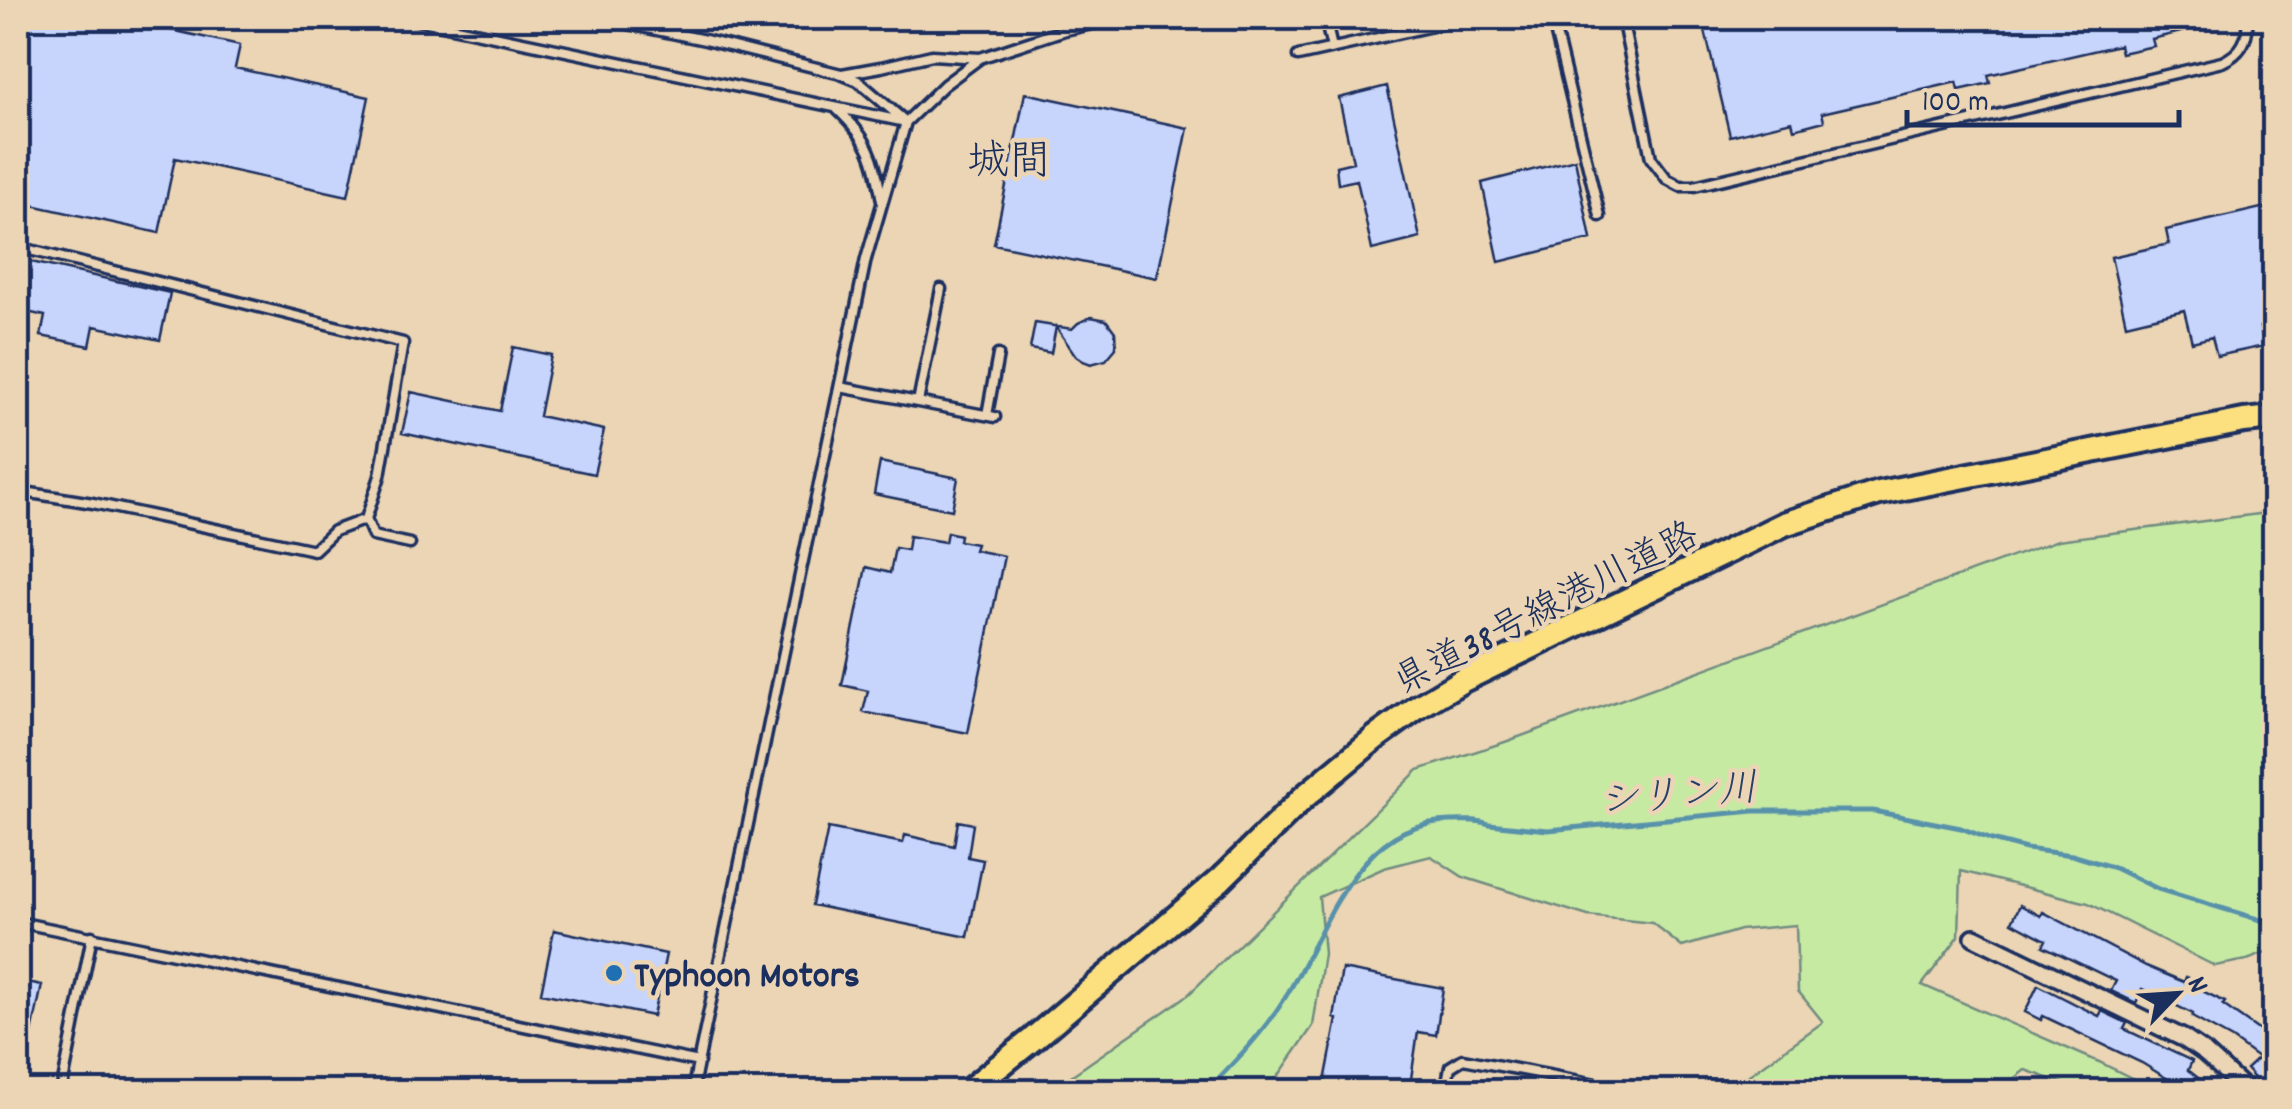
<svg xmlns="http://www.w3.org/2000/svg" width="2292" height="1109" font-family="Dekko,'Klee One',sans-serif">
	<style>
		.green { fill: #c7eaa3; stroke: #718c80; stroke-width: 2.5 }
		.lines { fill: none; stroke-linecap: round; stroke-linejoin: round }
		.stream { stroke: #5992aa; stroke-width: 5 }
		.building { fill: #c7d4fb; stroke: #1b2f5e; stroke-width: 2.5 }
		.service-casing { stroke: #1b2f5e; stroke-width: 15 }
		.minor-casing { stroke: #1b2f5e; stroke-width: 22 }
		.primary-casing { stroke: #1b2f5e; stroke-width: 30 }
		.service { stroke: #ebd5b4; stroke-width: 8 }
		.minor { stroke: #ebd5b4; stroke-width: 15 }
		.primary { stroke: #fce080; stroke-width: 22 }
		.poi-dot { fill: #1f6fb2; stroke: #ebd5b4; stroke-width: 4 }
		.labels { text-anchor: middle; stroke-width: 9; stroke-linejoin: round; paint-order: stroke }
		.street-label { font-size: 38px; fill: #1b2f5e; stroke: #ebd5b4 }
		.poi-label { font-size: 38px; font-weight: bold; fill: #1b2f5e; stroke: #ebd5b4; text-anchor: start }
		.water-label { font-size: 40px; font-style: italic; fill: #25406b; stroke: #ebd5b4 }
		.quarter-label { font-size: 42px; fill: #1b2f5e; stroke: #ebd5b4 }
	</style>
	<rect width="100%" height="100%" fill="#ebd5b4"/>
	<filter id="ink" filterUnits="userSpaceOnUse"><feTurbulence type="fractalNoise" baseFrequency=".01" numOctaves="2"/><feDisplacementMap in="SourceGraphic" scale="20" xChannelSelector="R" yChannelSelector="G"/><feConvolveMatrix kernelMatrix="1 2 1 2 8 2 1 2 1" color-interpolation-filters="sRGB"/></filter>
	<g filter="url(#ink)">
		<!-- green -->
		<path class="green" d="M2274 512V950L2247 960 2215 966 2088 903 1961 871 1959 936 1922 985 2099 1062 2158 1091H2077L2068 1085 2025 1070 1998 1091H1727L1823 1022 1798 991 1796 925 1740 930 1682 947 1652 923 1588 916 1463 877 1431 856 1384 868 1319 897 1324 954 1313 1026 1277 1078 1258 1091H1052L1071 1076 1188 995 1418 770 1505 742 2058 540Z"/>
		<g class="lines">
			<!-- stream -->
			<path class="stream" d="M1205 1092C1236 1061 1267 1029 1289 991 1328 926 1358 821 1451 821 1464 821 1477 819 1489 824L1548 830 1754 811H1873L1961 828 1992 840 2026 849 2072 855 2115 868 2158 889 2274 924"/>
		</g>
		<!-- building -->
		<path class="building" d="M18 18H115L240 45 235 68 369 97 348 196 175 158 159 233 18 202Z
			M1702 18H2217L2218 23 2152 39 2154 46 2121 53 2119 45 1988 75 1990 83 1959 90 1957 82 1822 113 1824 121 1794 129 1792 121 1730 136Z
			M1387 86 1420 238 1372 250 1357 180 1338 184 1336 166 1353 162 1339 98Z
			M1025 93 1188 128 1157 278 994 244Z
			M1575 159 1591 239 1499 262 1482 183Z
			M2274 205V324L2260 327 2264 346 2217 356 2212 337 2192 342 2184 310 2126 324 2111 257 2169 244 2166 230Z
			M18 259 170 293 160 340 94 326 90 346 41 336 45 316 18 310Z
			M1091 317 1106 320 1115 332 1116 348 1106 360 1091 364 1083 361 1076 356 1056 327 1051 353 1030 349 1035 323 1072 329 1078 323Z
			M513 347 551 355 539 416 604 430 594 474 402 433 411 392 500 411Z
			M880 462 958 478 952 510 874 494Z
			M947 532 960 535 959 541 976 544 974 550 1004 556 968 733 863 712 868 691 842 685 866 567 890 573 895 548 907 550 909 536 945 542Z
			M958 821 973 824 968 857 983 860 968 937 812 905 828 828 903 843 905 835 954 846Z
			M2020 905 2041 916 2043 912 2146 966 2184 982 2186 977 2202 985 2200 990 2225 1002 2223 1005 2274 1041V1086L2267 1081 2261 1086 2246 1069 2258 1058 2232 1039 2192 1017 2193 1014 2142 989 2136 1003 2111 991 2116 981 2043 946 2046 940 2012 922Z
			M554 930 666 954 653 1016 541 993Z
			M1342 969 1443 988 1436 1035 1418 1032 1409 1092H1323L1337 1019 1334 1018Z
			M18 980 42 985 24 1071H18Z
			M2038 985 2099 1016 2102 1011 2127 1023 2124 1029 2192 1061 2188 1070 2216 1092H2189L2142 1063 2043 1016 2041 1020 2025 1012Z"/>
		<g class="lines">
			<defs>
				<path id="service" d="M408 18 906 122
					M599 18 705 40 841 74 858 81 906 122
					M1325 18 1332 48
					M1552 18 1600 216
					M1622 18 1651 158 1667 179 1680 186H1694L2222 62C2242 53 2249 39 2247 18
					M1298 56 1468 18
					M842 74 881 67 932 55 980 58
					M837 109C871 141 874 157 882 201
					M18 247 403 343 380 476 366 519 373 536 410 544
					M840 387 995 417
					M918 402 941 289
					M987 415 998 355
					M18 491 93 503 314 550 334 531 366 519
					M18 922 699 1062
					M61 1092 92 936
					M692 1092 866 259 906 122 944 85 980 58 1065 30 1119 18
					M1445 1092 1450 1067 1463 1059 1612 1087"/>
				<path id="minor" d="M1974 937 2183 1038 2205 1053 2248 1092"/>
				<path id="primary" d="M967 1092 1033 1039 1221 879 1304 797 1375 738 1418 707 1463 680 1784 524 1879 493 2244 421 2274 418"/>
			</defs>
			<!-- service casing -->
			<use href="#service" class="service-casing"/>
			<!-- minor casing -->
			<use href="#minor" class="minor-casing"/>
			<!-- primary casing -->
			<use href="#primary" class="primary-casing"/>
			<!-- service -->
			<use href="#service" class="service"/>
			<!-- minor -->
			<use href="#minor" class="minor"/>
			<!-- primary -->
			<use href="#primary" class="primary"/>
		</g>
	</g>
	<!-- markers -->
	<circle class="poi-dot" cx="614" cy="973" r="10"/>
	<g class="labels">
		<!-- street labels -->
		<g class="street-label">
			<text transform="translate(1545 606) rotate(-27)" y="13">県道38号線港川道路</text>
		</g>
		<!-- poi labels -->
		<g class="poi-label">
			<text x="634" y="986">Typhoon Motors</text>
		</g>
		<!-- water labels -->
		<g class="water-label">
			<text transform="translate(1678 792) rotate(-5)" y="14">シリン川</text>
		</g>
		<!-- quarter labels -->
		<g class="quarter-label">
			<text x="1009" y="173">城間</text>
		</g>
	</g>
	<!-- margin -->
	<rect width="2292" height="1109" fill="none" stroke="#ebd5b4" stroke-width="60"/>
	<rect x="30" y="30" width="2232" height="1049" fill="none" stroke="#1b2f5e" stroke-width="4" filter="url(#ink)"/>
	<!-- north arrow -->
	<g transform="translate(2177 994) rotate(65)" stroke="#ebd5b4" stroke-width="8" paint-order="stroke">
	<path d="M0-8L18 38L0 25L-18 38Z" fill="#1b2f5e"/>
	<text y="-15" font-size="28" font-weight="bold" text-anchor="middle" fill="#1b2f5e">N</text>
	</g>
	<!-- scale -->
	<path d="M1907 110v15h272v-15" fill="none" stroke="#1b2f5e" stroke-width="5"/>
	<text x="1922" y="110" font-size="30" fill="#1b2f5e" stroke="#ebd5b4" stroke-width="8" paint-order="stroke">100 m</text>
</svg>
